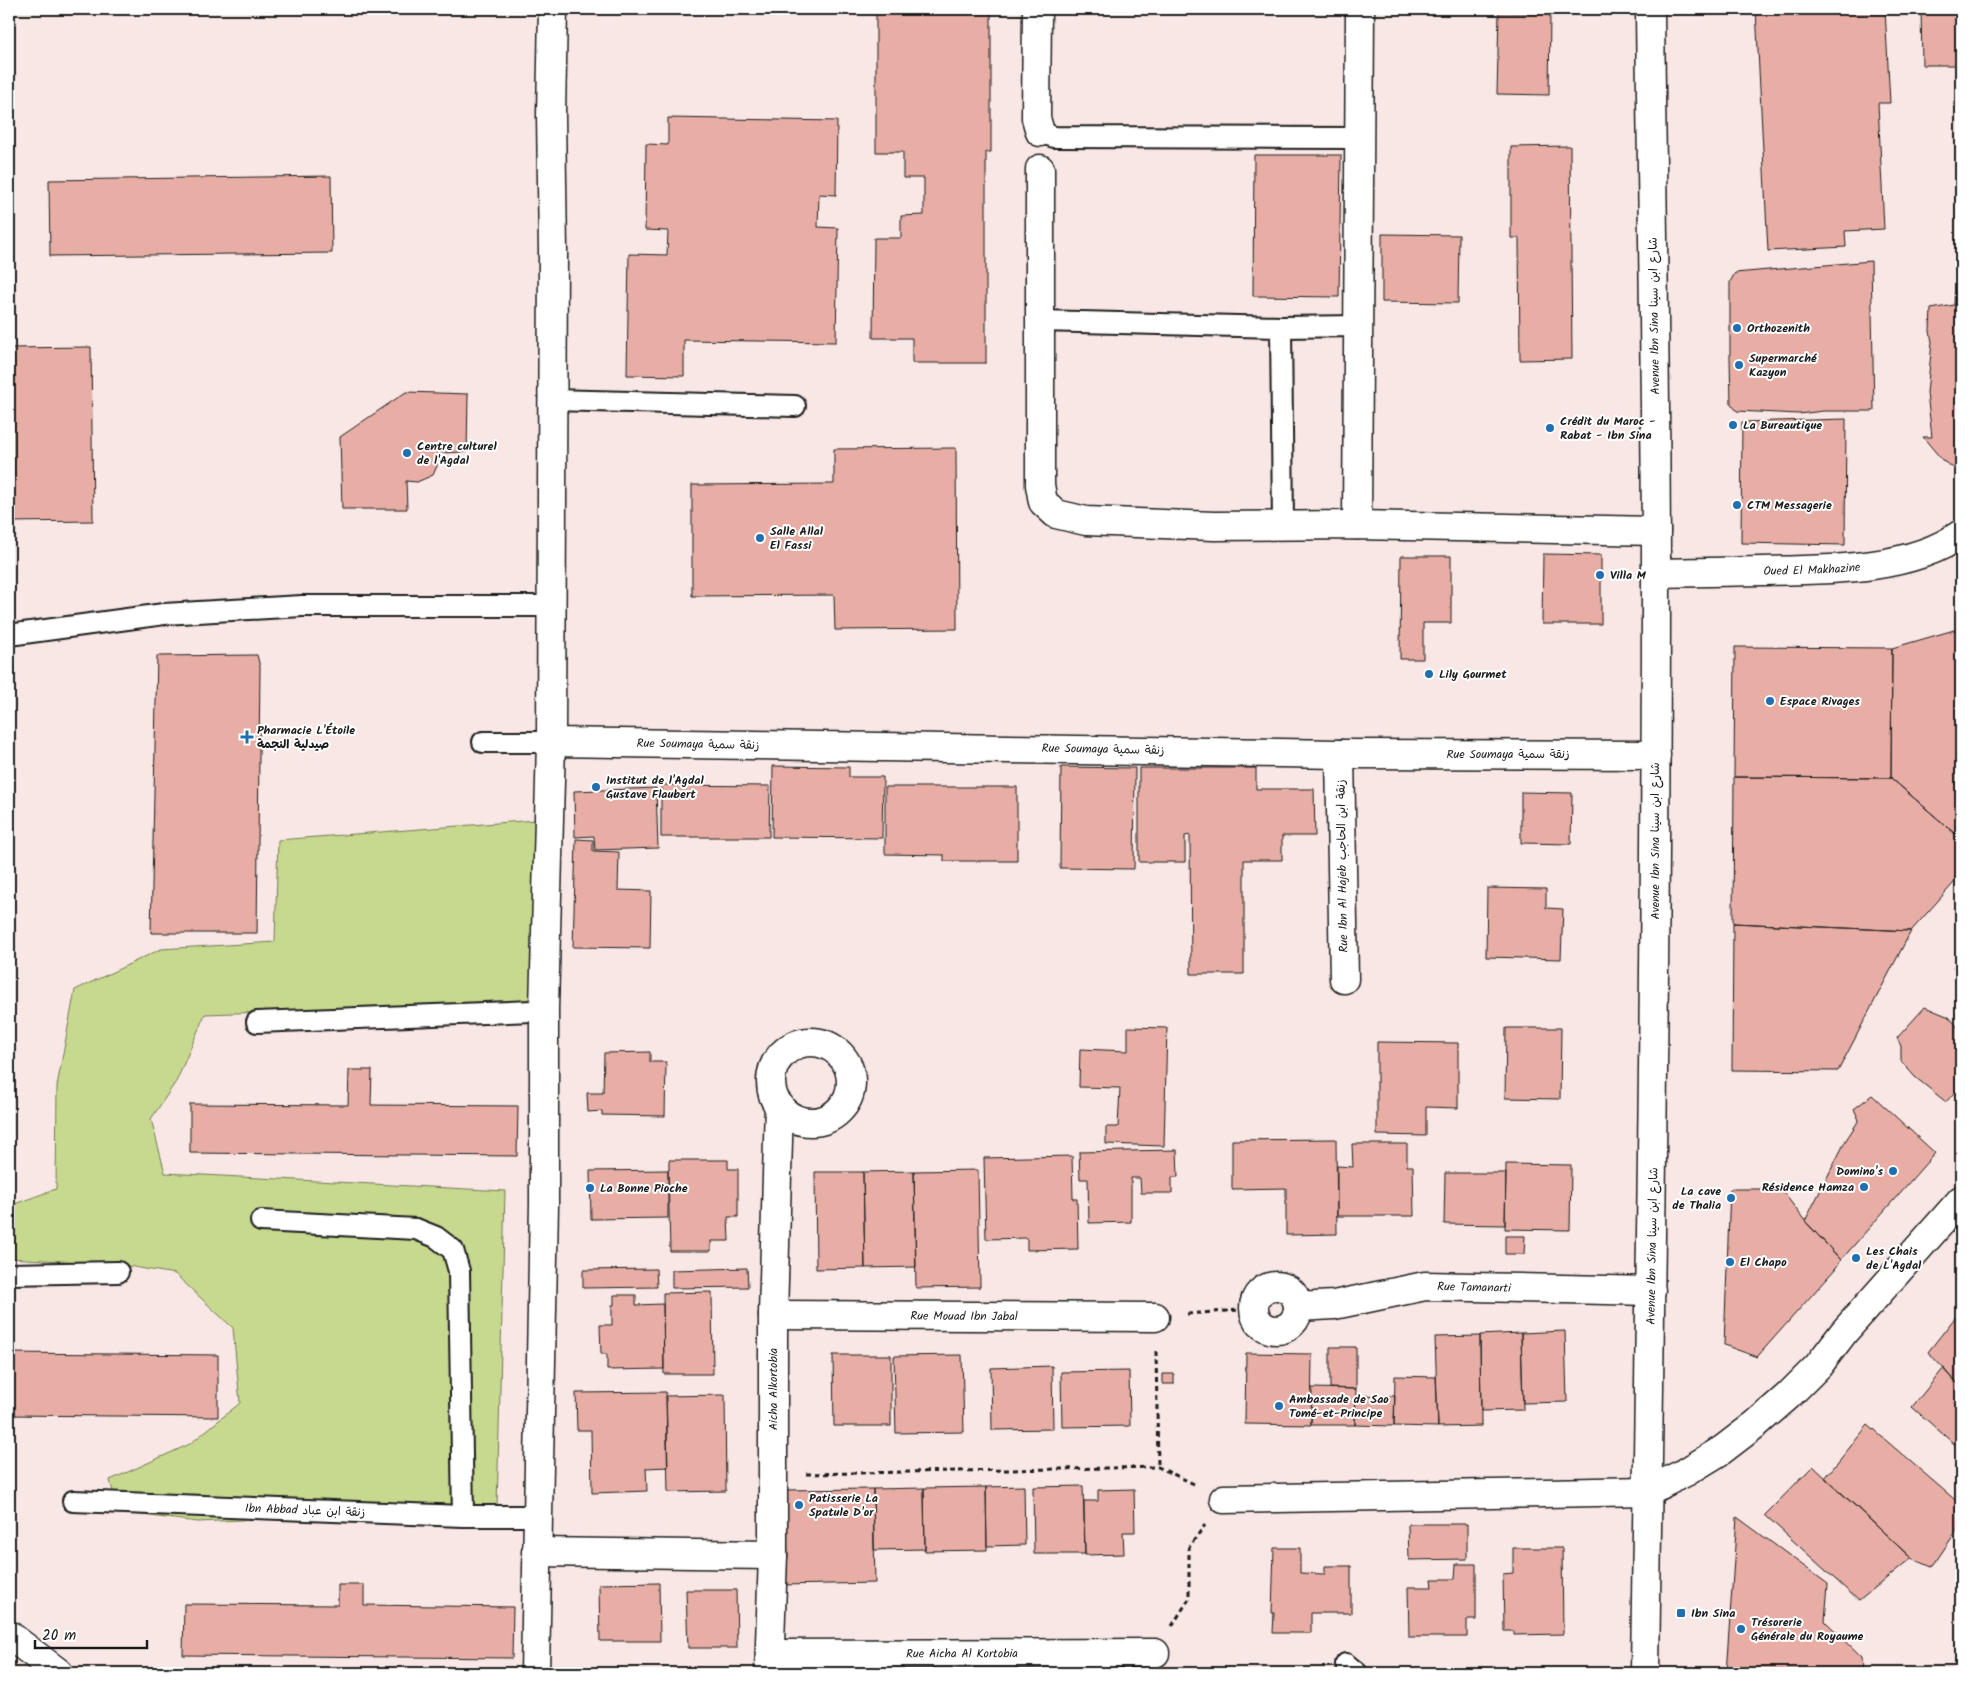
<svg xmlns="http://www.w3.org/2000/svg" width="1970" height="1682" font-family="Kalam,'Playpen Sans Arabic',sans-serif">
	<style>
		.green { fill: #c7d98e; stroke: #727a55 }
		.building { fill: #e8aea6; stroke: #1c1c1c }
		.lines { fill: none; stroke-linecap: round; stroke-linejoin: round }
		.service-casing { stroke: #1c1c1c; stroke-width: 24 }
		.minor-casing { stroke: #1c1c1c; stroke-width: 31 }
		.secondary-casing { stroke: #1c1c1c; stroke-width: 31 }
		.primary-casing { stroke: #1c1c1c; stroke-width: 31 }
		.path { stroke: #1c1c1c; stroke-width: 3; stroke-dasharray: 5 4; stroke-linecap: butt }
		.service { stroke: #fff; stroke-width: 20 }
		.minor { stroke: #fff; stroke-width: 28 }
		.secondary { stroke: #fff; stroke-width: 28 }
		.primary { stroke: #fff; stroke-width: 28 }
		.poi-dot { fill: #1f6fb2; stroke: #fff; stroke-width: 2 }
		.labels { text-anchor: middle; stroke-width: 4; stroke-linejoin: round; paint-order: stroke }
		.street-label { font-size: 12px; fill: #1c1c1c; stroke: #fff }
		.poi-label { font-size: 12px; font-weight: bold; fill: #1c1c1c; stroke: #fff; text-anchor: start }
	</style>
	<rect width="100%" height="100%" fill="#f8e7e4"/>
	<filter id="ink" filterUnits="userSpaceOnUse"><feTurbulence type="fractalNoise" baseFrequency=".02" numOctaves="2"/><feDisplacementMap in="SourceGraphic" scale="10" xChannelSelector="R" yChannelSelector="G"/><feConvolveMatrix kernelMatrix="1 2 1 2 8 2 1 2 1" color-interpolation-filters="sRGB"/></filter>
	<g filter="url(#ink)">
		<!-- green -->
		<path class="green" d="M536 820 531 1003 205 1014 177 1080 151 1119 165 1173 505 1191 497 1508 198 1522 118 1512 110 1480 190 1444 240 1403 233 1328 175 1274 116 1264 9 1258V1206L56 1189 57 1086 75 990 161 949 275 942 278 840Z"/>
		<!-- building -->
		<path class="building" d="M1756 9H1885L1890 103H1878L1884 229 1845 231 1846 247 1768 251Z
			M1921 9H1961V65H1922Z
			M876 12H991V152H986V363H912V338H873L874 238H901V216L924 215V178H903V152H876Z
			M1499 12 1550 13 1549 95 1497 94Z
			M668 118 837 121 836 195 819 194 818 227 838 228 836 342 684 340V376L627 375 629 254 667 255 668 231 645 230 646 144 668 145Z
			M1570 146 1572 359 1520 360 1519 238H1511V147Z
			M1254 155H1341L1339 297 1253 296Z
			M331 176 332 253 50 256 49 180Z
			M1382 234 1459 235 1458 303 1382 302Z
			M1871 261 1874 411H1823L1799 414 1737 411 1731 404 1730 358V282L1735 273Z
			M1961 270V473L1943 461 1923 437H1932L1927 393 1932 342 1930 331 1931 309 1954 305 1957 271Z
			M91 347 93 521 9 522V348Z
			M406 392 468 394 467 452 438 453 437 466 433 475 417 482 406 481 407 509H342L340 437Z
			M1846 419 1845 545 1741 543 1742 422Z
			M956 448 957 629 835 630 834 595 692 596V485L834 484V449Z
			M1543 554 1601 555V624H1542Z
			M1401 556H1451V623H1423V659H1400Z
			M1961 628V839L1891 778 1892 648Z
			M1735 647 1892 648 1891 778 1734 777Z
			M257 655 260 667 257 933H151L157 656Z
			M773 766 849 767V777H883L882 838 772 837Z
			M1061 767 1135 768 1134 869 1060 868Z
			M1139 768H1256V789H1314L1315 836H1282V860H1244V974H1191L1190 835 1185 836V862H1139Z
			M1734 777 1891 778 1961 839V875L1911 931 1733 923Z
			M661 785 770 786 769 837H661Z
			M885 787H1017V861H944V855L885 854Z
			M656 788 658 848 595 850 594 836 575 837 574 791Z
			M1521 792 1572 793 1571 844 1521 843Z
			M576 839 593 840V851L619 852 618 890 651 891 650 948 573 947Z
			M1487 888 1546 889V908L1563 909 1561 959 1486 957Z
			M1733 923 1911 931 1838 1071 1732 1070Z
			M1961 958V975L1953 967Z
			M1925 1007 1949 1017 1961 1031V1085L1946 1102 1915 1077 1901 1061V1046L1897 1038Z
			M1128 1027 1167 1028 1164 1146 1106 1144V1127H1118L1120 1088 1079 1087 1080 1049 1128 1051Z
			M1506 1028H1561L1560 1099 1505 1098Z
			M1377 1042 1458 1043V1108L1426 1107V1136L1377 1135Z
			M650 1052V1062H666L665 1116 602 1115V1111L588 1112 587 1093H603L604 1053Z
			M349 1070H372L371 1105 518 1106 517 1156 190 1153V1104L348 1105Z
			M1872 1095 1935 1153 1841 1260 1805 1221 1846 1140 1859 1120 1854 1109Z
			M1336 1139 1337 1234 1286 1235V1188L1232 1189V1140Z
			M1352 1144H1407V1166H1413L1414 1216H1337V1166L1353 1167Z
			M1177 1150 1178 1177H1172V1193H1141L1140 1178H1131V1222L1089 1223 1088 1179H1080L1079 1152Z
			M1072 1156 1073 1199H1077L1078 1249 1027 1250V1238L986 1239 984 1158Z
			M669 1160H728V1169H738V1217H728L729 1241H711V1251H670L668 1170H669Z
			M1506 1164 1571 1165 1570 1230 1505 1229Z
			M668 1170V1218L591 1219 590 1171Z
			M978 1170 980 1287 916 1288 914 1171Z
			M914 1171 916 1267 865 1268 863 1172Z
			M815 1172H863L865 1268 816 1269Z
			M1445 1173H1506L1505 1225 1444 1224Z
			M1730 1189H1781L1805 1221 1841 1260 1835 1269 1757 1357 1724 1345Z
			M1505 1236H1525L1524 1254H1505Z
			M747 1268 748 1287 672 1288V1270Z
			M656 1269 657 1287 583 1288V1270Z
			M712 1292 713 1374H664L663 1293Z
			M614 1295H636V1305L663 1304 664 1369 607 1370V1354H601L600 1325H612V1305H614Z
			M1961 1310V1387L1928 1352Z
			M1565 1331 1567 1402 1523 1403 1521 1333Z
			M1521 1333 1523 1410 1481 1411 1480 1335Z
			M1480 1336 1481 1426 1438 1427 1435 1337Z
			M1330 1347H1356V1389L1330 1388Z
			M9 1353 218 1355V1417L9 1415Z
			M1246 1353 1312 1354 1311 1425 1245 1424Z
			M833 1355H891V1426H834Z
			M962 1355 964 1432 896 1433 894 1356Z
			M1052 1366 1053 1429 992 1430 991 1368Z
			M1944 1368 1961 1387V1450L1912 1407Z
			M1129 1371 1130 1426 1062 1427 1061 1372Z
			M1163 1374H1174V1384H1163Z
			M1395 1376 1436 1377 1438 1427 1394 1426Z
			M1312 1388 1356 1389 1355 1425H1311Z
			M666 1392 668 1467 646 1468 647 1491 592 1493 591 1430H577L576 1393Z
			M725 1395 726 1491 668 1492 666 1396Z
			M1356 1395 1395 1396 1394 1426 1355 1425Z
			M1868 1425 1961 1505V1524L1932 1567 1911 1558 1825 1478Z
			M1813 1466 1911 1558 1859 1601 1765 1515Z
			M1024 1486 1025 1545 987 1546 986 1487Z
			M1083 1486 1085 1554H1034L1033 1487Z
			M986 1487 987 1550 925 1551 924 1488Z
			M924 1488 925 1549 874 1550 873 1489Z
			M873 1489 875 1583 782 1585 780 1490Z
			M1134 1489 1135 1532H1123L1124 1554 1085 1555 1084 1501H1098V1490Z
			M1737 1517 1828 1584 1825 1621 1862 1657 1863 1673H1726Z
			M1408 1524H1467V1559L1409 1560Z
			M1274 1548H1300V1573L1325 1574V1566H1351V1613H1311V1633H1273L1274 1613H1272Z
			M1513 1548H1562L1563 1634 1514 1635V1631H1504L1503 1574 1513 1573Z
			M1456 1564H1476V1620H1467V1637H1409L1408 1587H1432L1431 1579H1455Z
			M659 1583 660 1641H600L599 1584Z
			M338 1585H364V1605L513 1607 512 1658 183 1655 184 1604 338 1605Z
			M686 1590H736L737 1648H688Z
			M1060 1670 1131 1671V1673H1060Z"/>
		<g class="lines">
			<defs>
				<path id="service" d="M1040 132 1054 137 1360 138
					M1040 321 1281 327 1360 326
					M1281 327 1283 525
					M551 400 795 406
					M9 635 164 614 302 606H552
					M483 742H551
					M257 1022 532 1011 544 1009
					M261 1221 416 1229 436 1237 453 1250 459 1271 463 1516
					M9 1274 118 1272
					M73 1501 463 1516H537
					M1346 1664 1357 1673"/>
				<g id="minor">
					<path d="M1037 9 1036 118 1040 132"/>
					<path d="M1040 169V485L1043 502 1056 514 1086 521 1214 526 1357 525 1656 531"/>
					<path d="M1357 525 1360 9"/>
					<path id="s1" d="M1656 573C1692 572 1727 572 1763 571 1824 570 1910 571 1961 534"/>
					<path d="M551 742 1340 754 1656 755"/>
					<path d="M1340 754 1344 979"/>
					<circle cx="811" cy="1082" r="40"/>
					<circle cx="1276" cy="1308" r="22"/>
					<path id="s2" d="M1298 1307 1334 1305 1425 1286 1651 1291"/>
					<path id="s3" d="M773 1315 1155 1317"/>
					<path d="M1224 1499 1648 1491 1686 1472 1722 1450 1756 1424 1788 1396 1818 1366 1844 1332 1961 1200"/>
					<path d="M536 1552 773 1555"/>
					<path id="s4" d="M770 1654 1155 1653"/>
					<path d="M535 1673 544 1204V1009L551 742 553 251 551 115 553 9"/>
					<path d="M769 1673 773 1555V1315L779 1105"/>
				</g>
				<path id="secondary" d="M1645 1673C1650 1308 1656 943 1656 578 1656 388 1652 198 1650 9"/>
				<path id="primary" d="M9 1635 59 1673"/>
			</defs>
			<!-- service casing -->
			<use href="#service" class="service-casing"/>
			<!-- minor casing -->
			<use href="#minor" class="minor-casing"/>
			<!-- secondary casing -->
			<use href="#secondary" class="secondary-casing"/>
			<!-- primary casing -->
			<use href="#primary" class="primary-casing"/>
			<!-- path -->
			<path class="path" d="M1187 1314 1253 1309
				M1156 1351 1158 1467
				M806 1474 1158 1467 1194 1484
				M1172 1626 1189 1599V1547L1205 1525"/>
			<!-- service -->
			<use href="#service" class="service"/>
			<!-- minor -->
			<use href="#minor" class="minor"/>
			<!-- secondary -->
			<use href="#secondary" class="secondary"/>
			<!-- primary -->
			<use href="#primary" class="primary"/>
		</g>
	</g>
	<!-- markers -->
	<g class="poi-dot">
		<circle cx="1737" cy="328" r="5"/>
		<circle cx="1739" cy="365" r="5"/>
		<circle cx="1733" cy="425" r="5"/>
		<circle cx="1550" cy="428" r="5"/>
		<circle cx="407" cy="453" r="5"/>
		<circle cx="1737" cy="505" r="5"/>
		<circle cx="760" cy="538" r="5"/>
		<circle cx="1600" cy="575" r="5"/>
		<circle cx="1429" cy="674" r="5"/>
		<circle cx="1770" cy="701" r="5"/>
		<path d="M244.5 729.5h5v5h5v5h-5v5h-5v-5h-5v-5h5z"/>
		<circle cx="596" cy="787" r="5"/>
		<circle cx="1893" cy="1171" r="5"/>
		<circle cx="1864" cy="1187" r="5"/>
		<circle cx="590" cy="1188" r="5"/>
		<circle cx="1731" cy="1198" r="5"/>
		<circle cx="1856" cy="1258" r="5"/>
		<circle cx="1730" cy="1262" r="5"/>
		<circle cx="1279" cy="1406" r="5"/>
		<circle cx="799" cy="1505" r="5"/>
		<rect x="1676" y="1608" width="10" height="10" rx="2.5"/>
		<circle cx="1741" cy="1629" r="5"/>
	</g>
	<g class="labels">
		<!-- street labels -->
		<g class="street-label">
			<text transform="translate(1654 316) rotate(-91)" y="4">Avenue Ibn Sina شارع ابن سينا</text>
			<text dy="4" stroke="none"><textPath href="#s1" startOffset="156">Oued El Makhazine</textPath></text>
			<text transform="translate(698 744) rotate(1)" y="4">Rue Soumaya زنقة سمية</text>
			<text transform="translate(1103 749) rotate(1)" y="4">Rue Soumaya زنقة سمية</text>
			<text x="1508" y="758">Rue Soumaya زنقة سمية</text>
			<text transform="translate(1655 841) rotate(-90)" y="4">Avenue Ibn Sina شارع ابن سينا</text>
			<text transform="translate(1342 866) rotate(-91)" y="4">Rue Ibn Al Hajeb زنقة ابن الحاجب</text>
			<text transform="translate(1652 1246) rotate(-89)" y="4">Avenue Ibn Sina شارع ابن سينا</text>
			<text dy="4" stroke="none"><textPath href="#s2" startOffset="178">Rue Tamanarti</textPath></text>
			<text dy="4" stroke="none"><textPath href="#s3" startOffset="191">Rue Mouad Ibn Jabal</textPath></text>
			<text transform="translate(773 1389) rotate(-90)" y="4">Aicha Alkortobia</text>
			<text transform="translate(305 1510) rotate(2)" y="4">Ibn Abbad زنقة ابن عباد</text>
			<text dy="4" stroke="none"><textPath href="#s4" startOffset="192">Rue Aicha Al Kortobia</textPath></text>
		</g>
		<!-- poi labels -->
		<g class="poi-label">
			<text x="1747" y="332">Orthozenith</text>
			<text x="1749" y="362">Supermarché<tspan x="1749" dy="14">Kazyon</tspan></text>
			<text x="1560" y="425">Crédit du Maroc -<tspan x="1560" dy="14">Rabat - Ibn Sina</tspan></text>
			<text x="1743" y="429">La Bureautique</text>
			<text x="417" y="450">Centre culturel<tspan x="417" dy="14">de l'Agdal</tspan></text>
			<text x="1747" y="509">CTM Messagerie</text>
			<text x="770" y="535">Salle Allal<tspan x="770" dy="14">El Fassi</tspan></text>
			<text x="1610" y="579">Villa M</text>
			<text x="1439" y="678">Lily Gourmet</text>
			<text x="1780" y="705">Espace Rivages</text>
			<text x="257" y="734">Pharmacie L'Étoile<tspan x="257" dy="14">صيدلية النجمة</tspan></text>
			<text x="606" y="784">Institut de l'Agdal<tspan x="606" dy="14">Gustave Flaubert</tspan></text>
			<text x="1883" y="1175" text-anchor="end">Domino's</text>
			<text x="1854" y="1191" text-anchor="end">Résidence Hamza</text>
			<text x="600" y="1192">La Bonne Pioche</text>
			<text x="1721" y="1195" text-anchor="end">La cave<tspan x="1721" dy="14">de Thalia</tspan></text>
			<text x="1866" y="1255">Les Chais<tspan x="1866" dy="14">de L'Agdal</tspan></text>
			<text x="1740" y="1266">El Chapo</text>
			<text x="1289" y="1403">Ambassade de Sao<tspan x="1289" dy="14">Tomé-et-Principe</tspan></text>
			<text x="809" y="1502">Patisserie La<tspan x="809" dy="14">Spatule D'or</tspan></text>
			<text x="1691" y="1617">Ibn Sina</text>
			<text x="1751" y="1626">Trésorerie<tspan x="1751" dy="14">Générale du Royaume</tspan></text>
		</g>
	</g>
	<!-- margin -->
	<rect width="1970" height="1682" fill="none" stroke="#fff" stroke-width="30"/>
	<rect x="15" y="15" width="1940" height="1652" fill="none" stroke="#1c1c1c" stroke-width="2" filter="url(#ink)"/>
	<!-- scale -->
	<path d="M35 1640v8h112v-8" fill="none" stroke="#1c1c1c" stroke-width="2.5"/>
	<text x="42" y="1640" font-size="15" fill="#1c1c1c" stroke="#ffffff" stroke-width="4" paint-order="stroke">20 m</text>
</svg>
